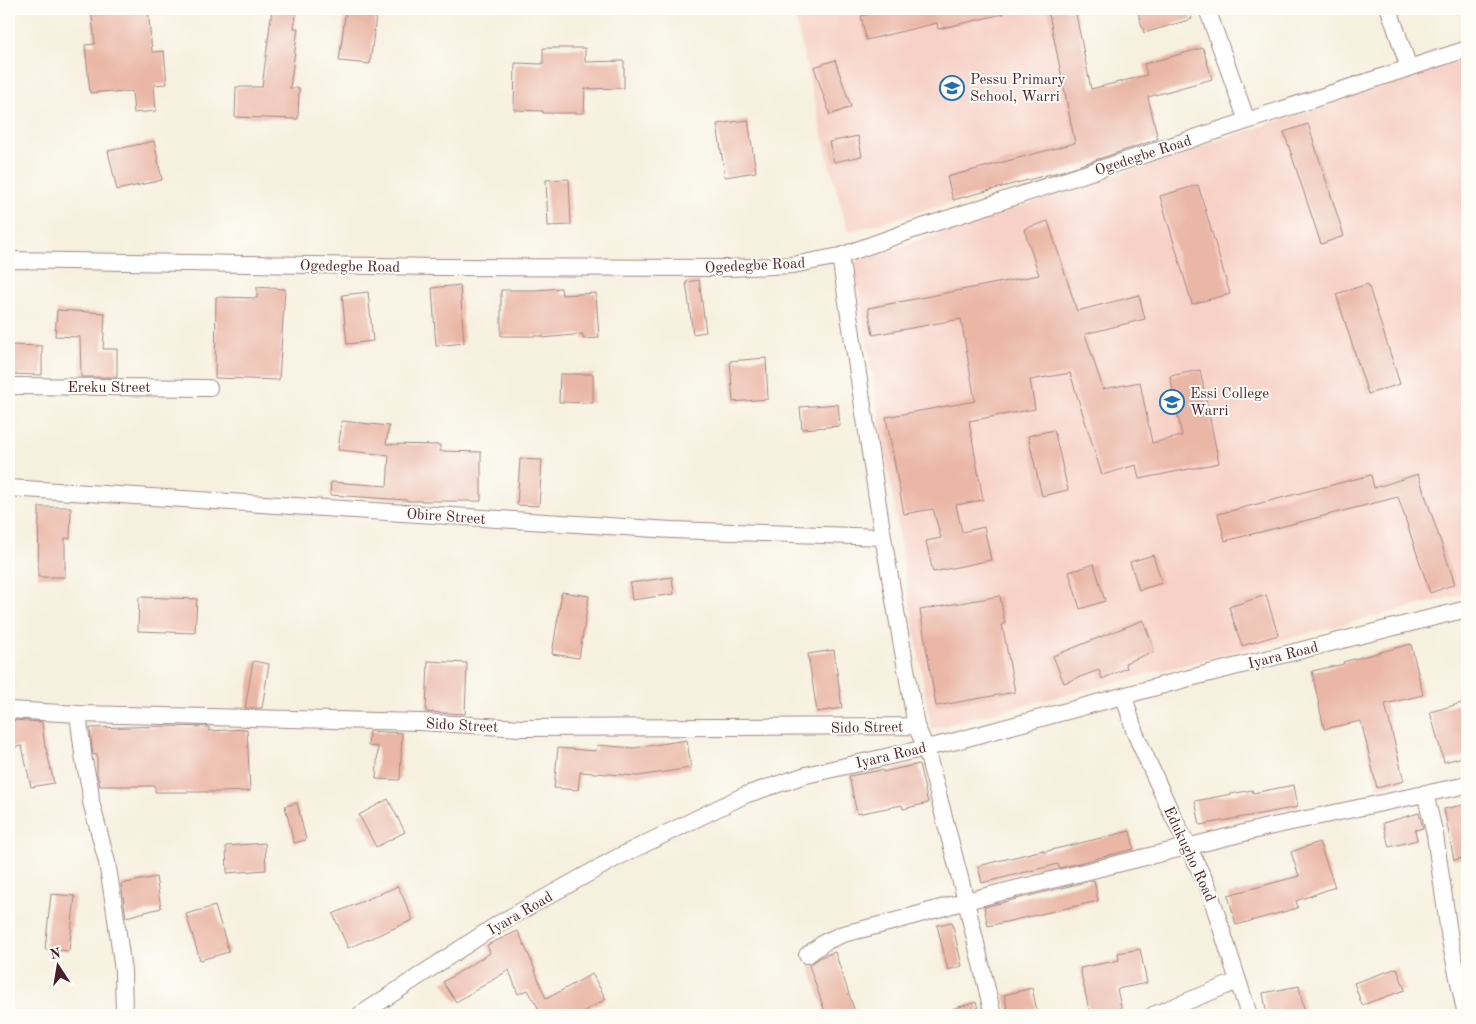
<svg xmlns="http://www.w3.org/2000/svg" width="1476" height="1024" font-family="'Old Standard TT',serif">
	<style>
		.built { fill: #f7d1c6 }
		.building { fill: #eab6a5 }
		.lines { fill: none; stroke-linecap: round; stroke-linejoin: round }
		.street-casing { stroke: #a08884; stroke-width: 18 }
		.street { stroke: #fff; stroke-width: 16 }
		.labels { text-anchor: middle; stroke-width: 4; stroke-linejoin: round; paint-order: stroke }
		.poi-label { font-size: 15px; fill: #4a1f2b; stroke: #fdfcf7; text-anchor: start }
		.street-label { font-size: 15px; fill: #4a1f2b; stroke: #fdfcf7 }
	</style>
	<rect width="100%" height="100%" fill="#fdfcf7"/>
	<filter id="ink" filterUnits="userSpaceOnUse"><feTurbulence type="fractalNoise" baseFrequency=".02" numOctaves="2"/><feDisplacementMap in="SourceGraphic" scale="10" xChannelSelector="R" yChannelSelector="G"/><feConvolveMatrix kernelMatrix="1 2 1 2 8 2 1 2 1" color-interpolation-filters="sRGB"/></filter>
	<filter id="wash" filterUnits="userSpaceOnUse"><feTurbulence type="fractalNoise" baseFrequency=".0096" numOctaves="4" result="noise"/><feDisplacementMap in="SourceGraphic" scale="20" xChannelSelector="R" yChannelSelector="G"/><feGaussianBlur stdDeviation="1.12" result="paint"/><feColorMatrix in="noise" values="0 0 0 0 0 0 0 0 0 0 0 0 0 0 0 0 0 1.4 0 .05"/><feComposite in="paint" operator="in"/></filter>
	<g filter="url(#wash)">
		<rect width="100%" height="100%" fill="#f6f0de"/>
		<!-- built -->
		<path class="built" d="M832 9H1075L1108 159 848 232 829 163 795 17Z
			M1467 58V593L931 729 854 262Z"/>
		<g id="blocks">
			<!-- building -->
			<path class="building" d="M91 9H148L152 52 164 51 167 84 154 85 156 111 134 113 132 91 113 93 112 91 90 93 85 45 95 44Z
				M272 9H297L294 28H298L290 88H299L298 119 235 117 236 87H262Z
				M346 9H377L370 64 339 61Z
				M890 9H1003V14L938 29 937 23 866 40 861 16Z
				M1048 9H1075L1091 89 1147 75 1144 64 1203 48 1212 79 1148 97 1158 139 1062 171 953 200 947 177 1075 143Z
				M1137 9H1189L1192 19 1144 33Z
				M543 48H585V62L624 61V88L585 89 584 113H543V111L514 110 515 63 543 64Z
				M835 60 851 107 830 115 814 67Z
				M748 120 756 172 725 177 717 124Z
				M1308 124 1344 236 1321 244 1284 132Z
				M858 136 862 156 834 162 829 142Z
				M154 141 162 180 117 190 108 151Z
				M569 179 571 225 548 226 546 180Z
				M1198 185 1230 294 1192 304 1160 196Z
				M1048 221 1077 311 1139 295 1145 319 1085 334 1103 389 1140 382 1152 443 1182 436 1170 376 1200 370 1219 463 1139 479 1136 465 1102 475 1070 373 1030 380 1035 409 969 421 983 500 956 505 962 532 984 527 991 560 933 572 926 541 941 538 933 509 904 514 886 417 975 401 961 319 873 335 868 308 1039 275 1024 229Z
				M699 280 706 332 693 334 686 282Z
				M1368 284 1400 384 1368 394 1336 294Z
				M460 285 464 343 436 346 432 288Z
				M257 287 285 289 279 380 215 378 216 297 257 298Z
				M561 288 562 295 596 293 599 338 583 339V334L543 338V336H501V290H535Z
				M368 292 373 341 347 344 342 295Z
				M57 310 105 313 103 349H117V377H81L80 337 55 336Z
				M9 345 42 346V375L9 374Z
				M766 358 768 399 733 402 730 361Z
				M560 374H593V403L559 402Z
				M838 404 840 426 802 429 800 407Z
				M342 421 389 426 386 444 440 445V451L481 452V501H407V500L330 495 331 482 387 486 389 455 338 450Z
				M1054 430 1068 490 1042 496 1028 436Z
				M520 459 542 460 539 506 517 505Z
				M1418 474 1455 584 1430 593 1398 497 1225 541 1218 514 1371 475 1374 488Z
				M39 507H71L70 539 65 538V577H38Z
				M1153 555 1162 583 1139 590 1130 562Z
				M1094 564 1105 601 1080 609 1069 572Z
				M672 577 674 594 632 600 630 583Z
				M562 592 589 596 579 658 552 654Z
				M1266 595 1278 635 1242 646 1229 607Z
				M1000 596 1005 624H1002L1015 692 936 706 920 610Z
				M139 597 197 599 195 633 138 631Z
				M1143 620 1155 651 1125 663 1127 668 1102 679 1099 670 1064 683 1053 656Z
				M1411 644 1423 695 1385 704 1404 781 1377 788 1361 721 1324 729 1312 671 1344 664 1343 662Z
				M834 650 842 708 817 712 808 654Z
				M253 661 269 664 262 708H245Z
				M428 661 467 663 465 714 426 712Z
				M1462 703 1467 724V756L1444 762 1430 712Z
				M14 720 42 722 45 748H46L54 783 31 787 22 746 9 748V721Z
				M169 726 209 727V731L247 729 250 791 220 792H155V786H100L97 773V754L93 755 90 728Z
				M369 731 402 733 400 780 376 779 378 747 368 746Z
				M687 740 691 768 638 776 580 772 578 790 554 788 558 748 596 751 597 745 634 748Z
				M919 764 928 803 903 809 902 805 857 814 849 776 882 770 883 772Z
				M1294 785 1298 807 1200 825 1195 801 1252 790 1253 793Z
				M388 799 405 832 376 847 359 815Z
				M297 803 306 840 294 843 285 806Z
				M1467 804V857L1454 860 1444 809Z
				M1419 813 1423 828 1415 830 1417 840 1389 847 1383 823Z
				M1130 831 1134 849 1059 868 1058 864 982 883 978 866 1043 850V852Z
				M1319 842 1335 887 1296 901 1298 908 1236 925 1228 895 1299 876 1291 852Z
				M265 843 266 870 227 873 226 846Z
				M156 877 161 908 126 917 121 884Z
				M1094 880 1098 901 988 926 984 907Z
				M398 886 413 920 348 948 333 914Z
				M51 894 75 896 69 951 45 949Z
				M215 906 229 952 200 960 186 914Z
				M952 922 962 966 948 970 937 925Z
				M518 931 531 960 546 999 592 974 606 999 577 1015H542L528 990 518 994 509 970 456 1002 443 982 490 953 487 945Z
				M1140 949 1147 983 1117 989 1122 1010 1090 1015 1080 968 1119 960 1118 953Z
				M835 952 856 1015H826L809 965 823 956Z
				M1397 968 1405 990 1362 1005 1354 983Z
				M1299 986 1305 1015H1267L1263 993Z
				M1032 988 1038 1015H1009L1004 995Z
				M976 1002 980 1015H943L942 1012Z"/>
		</g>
	</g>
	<g filter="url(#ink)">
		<use href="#blocks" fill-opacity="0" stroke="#a08884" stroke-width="1"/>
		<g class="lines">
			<defs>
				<path id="street" d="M1207 9 1247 121
					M1389 9 1409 68
					M840 256 883 537 916 726 926 748 966 901 993 1015
					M9 260 438 267 729 268 793 265 840 256 910 231 1467 49
					M9 386 209 388
					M9 488 672 530 883 537
					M1124 696 1135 733 1169 808 1208 887 1249 1015
					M9 710 78 714 420 722 521 728 916 726
					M78 714 84 761 90 788 91 802 107 862 115 911 123 971 124 1015
					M1425 793 1435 835 1450 940 1466 1015
					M807 955 825 942 843 934 888 923 966 901 1268 827 1467 785
					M360 1015 498 924 618 857 745 795 806 775 952 742 1182 680 1467 609
					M1153 1015 1238 981"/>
			</defs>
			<!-- street casing -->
			<use href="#street" class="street-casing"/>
			<!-- street -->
			<use href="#street" class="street"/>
		</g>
	</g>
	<!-- icons -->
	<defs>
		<symbol id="school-ring" viewBox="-11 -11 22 22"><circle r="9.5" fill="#fdfcf7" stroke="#1f6fb2" stroke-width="1.5"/><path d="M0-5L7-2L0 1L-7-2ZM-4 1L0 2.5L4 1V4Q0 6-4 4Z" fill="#1f6fb2"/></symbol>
	</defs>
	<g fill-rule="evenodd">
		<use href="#school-ring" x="938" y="74" width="28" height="28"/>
		<use href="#school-ring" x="1158" y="388" width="28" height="28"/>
	</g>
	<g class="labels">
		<!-- poi labels -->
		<g class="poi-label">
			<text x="970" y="84">Pessu Primary<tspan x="970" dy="17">School, Warri</tspan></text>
			<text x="1190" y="398">Essi College<tspan x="1190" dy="17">Warri</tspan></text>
		</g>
		<!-- street labels -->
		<g class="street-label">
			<text transform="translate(1143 155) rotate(-18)" y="5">Ogedegbe Road</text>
			<text transform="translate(755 265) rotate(-3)" y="5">Ogedegbe Road</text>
			<text transform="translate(350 266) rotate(1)" y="5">Ogedegbe Road</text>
			<text x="109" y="392">Ereku Street</text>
			<text transform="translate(446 516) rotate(4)" y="5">Obire Street</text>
			<text transform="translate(1283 655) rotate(-14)" y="5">Iyara Road</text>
			<text transform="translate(462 725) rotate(3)" y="5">Sido Street</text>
			<text transform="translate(867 727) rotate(-1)" y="5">Sido Street</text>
			<text transform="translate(891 755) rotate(-13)" y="5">Iyara Road</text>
			<text transform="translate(1190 854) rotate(65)" y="5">Edukugho Road</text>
			<text transform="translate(520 913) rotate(-30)" y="5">Iyara Road</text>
		</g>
	</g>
	<!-- margin -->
	<rect width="1476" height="1024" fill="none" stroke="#fdfcf7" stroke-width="30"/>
	<!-- north arrow -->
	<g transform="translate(58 966) rotate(348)" stroke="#fdfcf7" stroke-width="4" paint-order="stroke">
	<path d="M0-4L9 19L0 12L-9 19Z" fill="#4a1f2b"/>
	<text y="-8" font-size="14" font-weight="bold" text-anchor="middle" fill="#4a1f2b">N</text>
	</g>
</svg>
